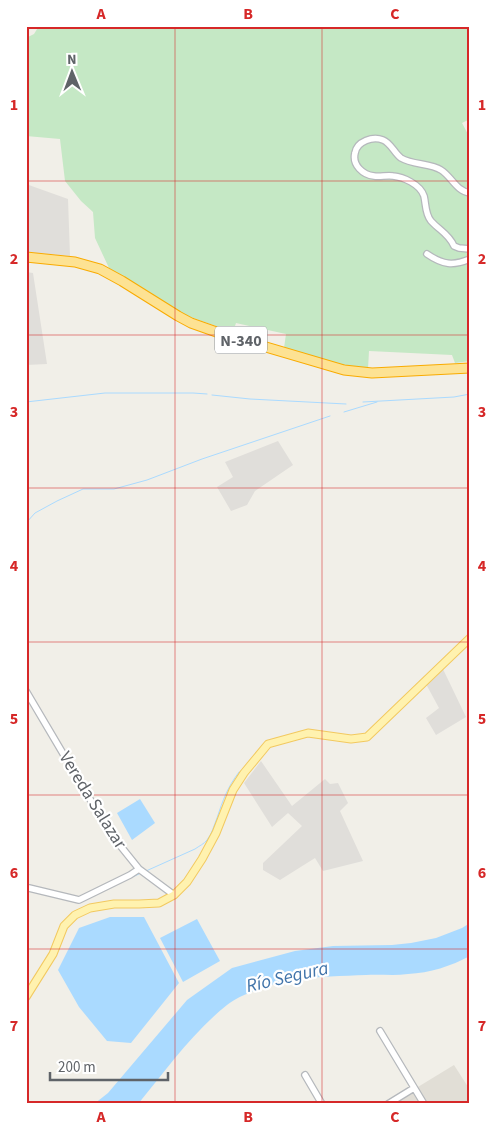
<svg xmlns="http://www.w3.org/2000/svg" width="496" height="1130" font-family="'Source Sans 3',sans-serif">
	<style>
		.industrial { fill: #e0deda }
		.education { fill: #e1ded6 }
		.green { fill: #c5e8c5 }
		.water { fill: #aadaff }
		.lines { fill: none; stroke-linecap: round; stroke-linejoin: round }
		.stream { stroke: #aadaff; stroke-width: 1 }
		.minor-casing { stroke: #b5b8bc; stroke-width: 8 }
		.major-casing { stroke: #f2c960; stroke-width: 9 }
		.highway-casing { stroke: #f9ab00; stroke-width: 11 }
		.minor { stroke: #fff; stroke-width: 5.5 }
		.major { stroke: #fff2af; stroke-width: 7 }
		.highway { stroke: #fde293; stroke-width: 9 }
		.grid { fill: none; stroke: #d62828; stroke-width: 1; stroke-opacity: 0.55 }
		.labels { text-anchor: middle; stroke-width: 4.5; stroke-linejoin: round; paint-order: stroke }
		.shield { fill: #fff; stroke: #8f9295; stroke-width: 1 }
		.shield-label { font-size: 16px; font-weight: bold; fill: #5f6368 }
		.street-label { font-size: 18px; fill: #5f6368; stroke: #fff }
		.water-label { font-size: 19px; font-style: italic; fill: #4174aa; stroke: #fff }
		.neatline { fill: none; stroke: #d62828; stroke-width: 2 }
		.grid-label { font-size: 16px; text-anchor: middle; font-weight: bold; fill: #d62828 }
	</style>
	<rect width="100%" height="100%" fill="#f1efe8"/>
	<!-- industrial -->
	<path class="industrial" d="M26 184 68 199 70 256 26 252Z
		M26 272 33 273 47 364 26 365Z
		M278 441 293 465 255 491 247 505 231 511 217 487 233 477 225 462Z
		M442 667 466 717 436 735 426 718 439 708 426 684Z
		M261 761 292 806 325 779 330 784 338 783 348 803 340 811 363 861 323 871 315 858 280 880 263 870V863L302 826 288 813 272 827 244 783Z"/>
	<!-- education -->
	<path class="education" d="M454 1065 470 1090V1104H390Z"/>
	<!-- green -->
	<path class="green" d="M39 26H470V119L462 123 470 138V361L455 363 452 355 369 351 368 369H355L284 348 286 334 236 323 233 332 179 313 109 268 95 238 93 212 81 201 65 181 60 139 26 136V38L34 34Z"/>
	<!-- water -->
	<path class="water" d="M140 799 155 823 132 840 117 813Z
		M110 917H144L179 983 131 1043 107 1041 79 1007 58 970 79 928Z
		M197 919 220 961 183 982 160 938Z
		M470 923V956C451 966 430 973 408 974 394 976 380 974 366 975 343 976 317 976 294 980 276 982 242 993 227 1005 193 1032 166 1070 138 1104H94L108 1093 187 1000 232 968 295 951 333 946 392 945 411 943 436 938 462 928Z"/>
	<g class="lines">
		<!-- stream -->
		<path class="stream" d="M212 395 250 399 346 404
			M26 402 105 393H193L207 394
			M363 402 454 397 470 394
			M344 412 377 402
			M26 523 35 513 57 501 83 489H114L147 480 202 459 330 416
			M146 871 195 849C199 846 204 844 207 840 212 834 214 825 217 818 223 800 227 788 239 772
			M126 880 139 874"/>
		<defs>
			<path id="minor" d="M470 193C456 191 452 177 441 170 431 163 412 165 401 158 394 153 391 143 383 140 373 136 357 141 355 153 352 165 363 175 374 176 380 177 387 175 393 176 403 177 420 184 424 196 426 204 425 214 431 221 439 230 449 234 454 246L459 248 470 249
				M427 254C443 265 453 266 470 259
				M26 691 110 833 139 869 174 895
				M26 889 29 888 79 900 130 875 139 869
				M380 1031 424 1104
				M305 1075 322 1104
				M388 1104 414 1088"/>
			<path id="major" d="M26 997 53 954 64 926 75 915 90 908 114 904H139L159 903 174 895 187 882 202 859 216 833 233 790 244 773 268 744 308 733 351 739 367 737 470 638"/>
			<path id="highway" d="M26 257 75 262 100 269 122 281 178 316 191 323 225 335 344 370 372 373 470 368"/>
		</defs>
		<!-- minor casing -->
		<use href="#minor" class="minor-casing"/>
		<!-- major casing -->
		<use href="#major" class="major-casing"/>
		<!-- highway casing -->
		<use href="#highway" class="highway-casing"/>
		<!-- minor -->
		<use href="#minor" class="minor"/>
		<!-- major -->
		<use href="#major" class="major"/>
		<!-- highway -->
		<use href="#highway" class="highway"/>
	</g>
	<!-- grid -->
	<path class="grid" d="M175 26V1104M322 26V1104M26 181H470M26 335H470M26 488H470M26 642H470M26 795H470M26 949H470"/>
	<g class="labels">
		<!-- shield labels -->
		<rect class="shield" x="215" y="326.5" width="52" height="27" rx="4"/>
		<g class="shield-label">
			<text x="241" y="346">N-340</text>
		</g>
		<!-- street labels -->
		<g class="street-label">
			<text transform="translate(93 800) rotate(58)" y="6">Vereda Salazar</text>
		</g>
		<!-- water labels -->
		<g class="water-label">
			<text transform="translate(287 976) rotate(-13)" y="7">Río Segura</text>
		</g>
	</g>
	<!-- border -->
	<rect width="496" height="1130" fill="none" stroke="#ffffff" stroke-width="55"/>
	<!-- north arrow -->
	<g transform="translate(72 72) rotate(359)" stroke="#ffffff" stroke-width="4" paint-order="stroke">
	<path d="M0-4L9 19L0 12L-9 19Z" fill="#5f6368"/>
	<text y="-8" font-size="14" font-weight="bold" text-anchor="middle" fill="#5f6368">N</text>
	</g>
	<!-- scale -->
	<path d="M50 1072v8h118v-8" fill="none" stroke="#5f6368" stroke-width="2.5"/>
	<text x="58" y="1072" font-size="15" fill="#5f6368" stroke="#ffffff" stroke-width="4" paint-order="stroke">200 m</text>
	<rect x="28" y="28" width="440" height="1074" class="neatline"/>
	<g class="grid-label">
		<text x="101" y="19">A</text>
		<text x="248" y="19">B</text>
		<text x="395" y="19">C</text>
		<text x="14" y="110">1</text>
		<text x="482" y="110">1</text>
		<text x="14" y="264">2</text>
		<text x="482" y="264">2</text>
		<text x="14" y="417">3</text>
		<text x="482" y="417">3</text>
		<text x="14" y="571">4</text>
		<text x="482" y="571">4</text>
		<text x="14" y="724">5</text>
		<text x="482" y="724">5</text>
		<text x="14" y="878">6</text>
		<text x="482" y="878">6</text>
		<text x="14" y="1031">7</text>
		<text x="482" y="1031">7</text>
		<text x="101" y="1122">A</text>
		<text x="248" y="1122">B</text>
		<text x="395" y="1122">C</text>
	</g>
</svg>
